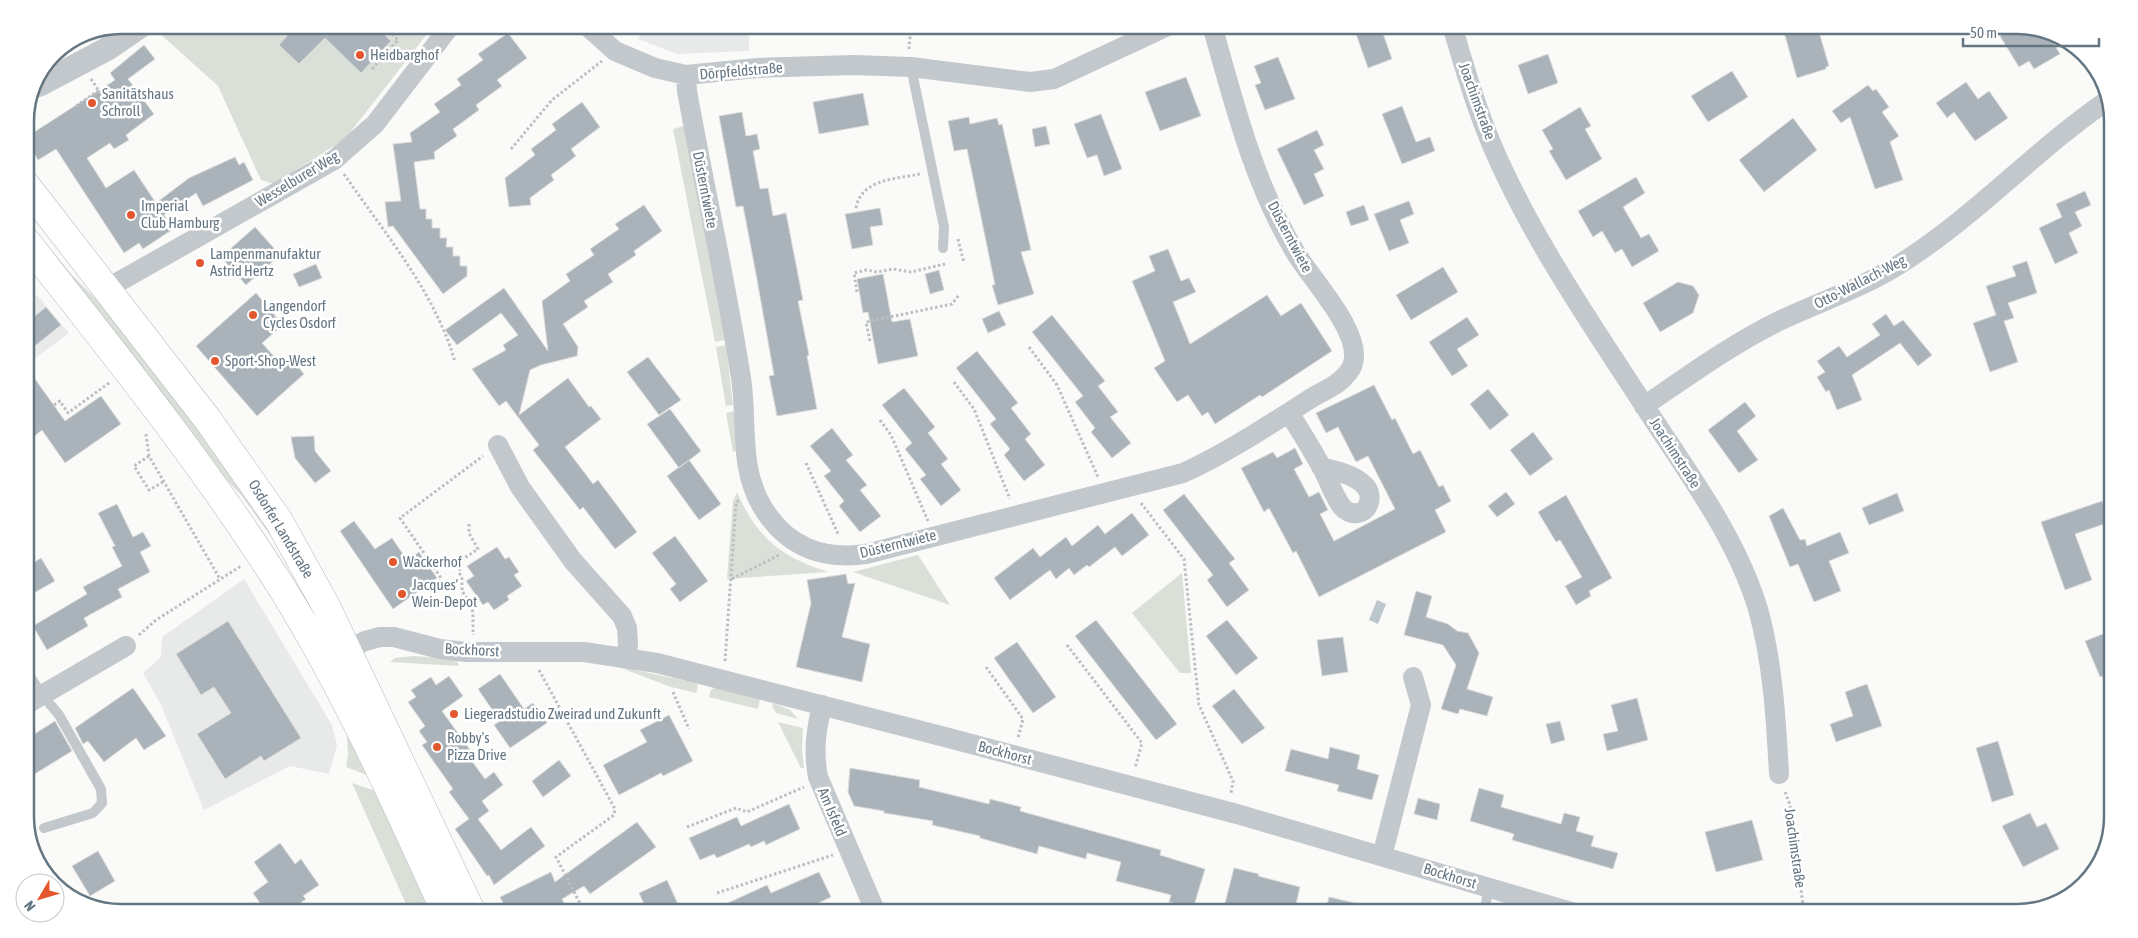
<svg xmlns="http://www.w3.org/2000/svg" width="2138" height="938" font-family="'Asap Condensed',sans-serif">
	<style>
		.built { fill: #e8e9e9 }
		.green { fill: #dadfd7 }
		.water { fill: #bbc7cb }
		.building { fill: #aab3b9; stroke: #dcdcda }
		.lines { fill: none; stroke-linecap: round; stroke-linejoin: round }
		.primary-casing { stroke: #b5babe; stroke-width: 29 }
		.path { stroke: #bbbfc2; stroke-width: 3; stroke-dasharray: 2.5 2.5; stroke-linecap: butt }
		.service { stroke: #c3c8cc; stroke-width: 10 }
		.minor { stroke: #c3c8cc; stroke-width: 20 }
		.tertiary { stroke: #c3c8cc; stroke-width: 24 }
		.primary { stroke: #fff; stroke-width: 28 }
		.poi-dot { fill: #e4572e; stroke: #fff; stroke-width: 2 }
		.labels { text-anchor: middle; stroke-width: 5; stroke-linejoin: round; paint-order: stroke }
		.poi-label { font-size: 15px; fill: #657683; stroke: #fff; text-anchor: start }
		.street-label { font-size: 15px; fill: #657683; stroke: #fff }
		.rim { fill: none; stroke: #657683; stroke-width: 2.5 }
	</style>
	<rect width="100%" height="100%" fill="#fafaf8"/>
	<!-- built -->
	<path class="built" d="M647 25H749V51L677 54 638 39Z
		M118 26 53 54 84 32Z
		M37 295 69 333 25 366V304Z
		M244 579 332 725 337 745 329 774 290 766 204 810 161 705 143 673 161 657 162 637Z"/>
	<!-- green -->
	<path class="green" d="M165 25H434L345 139 274 184 261 180 218 86 157 31Z
		M684 126 725 340 715 342 673 129Z
		M25 218 71 274 108 311 230 468 274 534 278 546 241 495 221 474 164 403 25 223Z
		M726 345 733 405 726 406 716 347Z
		M734 411 736 451 733 452 726 413Z
		M737 492C757 538 781 557 828 572L727 579 733 501Z
		M918 555 950 605 853 572Z
		M1182 573 1191 673H1180L1132 613Z
		M413 656 456 659 459 666 390 662 395 658Z
		M616 666 696 683 698 686 696 693 671 687Z
		M716 687 760 699 758 709 709 697 711 690Z
		M773 703 790 710 798 719 776 713 772 706Z
		M778 722 803 728 802 749 804 768H801Z
		M351 735 367 775 346 767 348 754 347 737Z
		M352 783 376 791 437 913H410Z"/>
	<!-- water -->
	<path class="water" d="M1377 600 1386 604 1378 624 1369 620Z"/>
	<!-- building -->
	<path class="building" d="M275 25H375L391 41 361 73 325 38 299 64 279 45 287 36Z
		M1353 25H1380L1392 59 1368 68Z
		M1782 25H1817L1829 66 1826 67V69L1797 78Z
		M2018 25 2046 31 2060 54 2034 69 2029 61 2019 67 2000 36Z
		M508 33 527 58 497 80 502 86 476 105 479 110 453 129 457 136 434 152 435 159 414 162 420 209H426V219H432V228H440V238H447L446 247H453V256H460V266H467V276L443 294 393 226 388 227 385 202 401 201 393 144 412 142 410 133 440 112 434 104 461 85 457 79 483 60 478 54Z
		M144 45 155 59 128 79 154 114 126 135 129 140 114 149 110 143 87 158 106 188 134 170 156 203 189 178 235 157 239 165 244 162 253 180 203 206 196 193 164 215 173 229 143 249 139 243 124 253 56 149 38 160 25 138 115 80 110 73Z
		M1548 54 1558 83 1528 94 1518 65Z
		M1278 57 1295 99 1265 110 1255 85 1261 83 1254 66Z
		M1732 71 1748 97 1708 122 1691 96Z
		M1186 77 1201 116 1160 131 1145 92Z
		M1966 82 1978 99 1989 91 2008 118 1975 141 1954 112 1947 118 1936 103Z
		M1868 85 1873 91 1876 89 1889 107 1882 112 1899 136 1890 142 1903 180 1875 189 1850 117 1841 123 1832 111Z
		M863 93 869 125 819 134 813 102Z
		M582 102 600 127 571 149 576 156 551 175 554 180 530 198 531 205 509 207 505 178 535 155 531 149 556 130 552 124Z
		M1402 106 1416 142 1430 137 1435 151 1402 164 1382 114Z
		M1580 107 1591 126 1585 129 1602 159 1566 180 1549 151 1553 149 1542 130Z
		M742 112 746 136 757 134 760 149 753 151 760 189 768 188 773 216 786 213 803 300 798 301 809 355 807 356 817 409 777 416 769 376 774 375 756 274 743 206 736 207 719 116Z
		M1101 114 1122 169 1104 176 1097 155 1087 158 1074 124Z
		M969 117 970 124 997 118 999 125 1002 124 1031 250 1021 252 1034 294 998 305 992 285H995L967 149 954 151 948 121Z
		M1793 118 1817 150 1764 192 1739 160Z
		M1046 126 1050 144 1035 147 1032 129Z
		M1317 130 1324 145 1314 150 1324 169 1314 174 1324 196 1304 205 1277 149Z
		M1636 177 1645 193 1623 207 1641 238 1649 234 1659 251 1632 267 1622 249 1615 253 1602 231 1593 237 1578 211Z
		M2085 191 2091 205 2075 212 2082 226 2069 233 2078 253 2055 264 2039 228 2062 217 2056 204Z
		M1409 201 1414 214 1400 220 1409 243 1389 251 1374 214Z
		M644 205 662 231 634 251 636 255 608 274 613 282 584 301 588 307 563 324 578 347 577 356 541 365 530 370 519 415 568 378 589 407 591 406 601 419 565 447 593 484 598 480 637 532 615 549 583 507 580 510 533 450 539 445 506 401 499 406 472 369 506 350 503 345 518 335 501 313 457 345 445 330 504 288 548 351 542 301 570 281 566 274 594 255 590 249 619 229 615 224Z
		M1364 205 1369 220 1351 226 1346 212Z
		M880 208 883 225 870 227 873 245 852 249 845 214Z
		M255 227 280 255 246 285 221 257Z
		M1168 249 1181 281 1189 278 1196 292 1173 302 1190 344 1267 295 1281 316 1301 303 1332 351 1262 397 1260 395 1215 424 1208 412 1202 416 1188 395 1177 402 1154 368 1165 361 1132 281 1155 271 1149 256Z
		M2027 261 2037 293 2008 303 2014 318 2004 321 2018 362 1990 372 1973 323 1996 315 1986 286 2016 276 2012 266Z
		M316 264 322 278 299 287 293 274Z
		M1443 267 1458 292 1411 320 1396 295Z
		M939 270 944 290 930 294 925 274Z
		M883 274 892 322 910 319 918 356 878 364 868 312 863 313 857 279Z
		M1678 282 1693 286 1699 295 1693 313 1660 332 1643 303Z
		M256 293 283 325 262 343 284 368 293 361 304 374 257 416 196 346Z
		M46 307 61 325 25 354V324Z
		M999 311 1006 325 988 333 982 319Z
		M1886 314 1894 326 1903 320 1932 355 1918 366 1900 343 1852 375 1862 400 1837 410 1829 390 1826 392 1817 377 1825 372 1817 361 1839 346 1847 357 1880 335 1872 324Z
		M1052 315 1105 381 1098 386 1118 412 1110 417 1131 443 1112 458 1091 432 1095 428 1075 402 1083 396 1032 332Z
		M1467 317 1479 335 1457 349 1468 366 1452 376 1429 342Z
		M977 351 1018 403 1011 408 1031 434 1025 439 1045 465 1024 481 1004 455 1010 449 990 424 996 419 956 368Z
		M648 357 681 400 659 415 627 372Z
		M25 365 65 421 101 396 121 424 65 463 42 430 32 438 25 429Z
		M1374 385 1392 420 1395 418 1413 454 1420 450 1439 487 1443 485 1451 501 1435 510 1446 532 1319 597 1296 551 1293 553 1269 508 1264 512 1241 468 1273 452 1277 458 1295 448 1303 464 1294 469 1309 497 1319 492 1328 510 1320 514 1334 541 1395 509 1368 456 1356 462 1338 427 1326 433 1316 413Z
		M904 388 935 427 928 433 948 459 941 464 961 490 941 506 920 479 926 475 905 449 912 443 882 405Z
		M1488 389 1509 415 1490 430 1470 404Z
		M1745 402 1756 416 1737 431 1758 460 1739 473 1708 430Z
		M670 409 701 451 679 468 647 424Z
		M832 428 853 455 846 460 867 485 860 490 881 516 860 532 839 506 844 501 824 476 831 471 810 446Z
		M1533 432 1553 459 1530 476 1510 450Z
		M314 436 315 451 331 471 315 483 295 458 291 437Z
		M689 460 721 504 699 520 667 476Z
		M1506 492 1515 504 1497 517 1488 506Z
		M1897 493 1904 511 1869 525 1862 508Z
		M1184 494 1235 559 1229 563 1249 590 1227 607 1207 580 1213 575 1163 510Z
		M1566 495 1612 578 1589 591 1591 596 1576 605 1565 586 1582 577 1560 540 1556 542 1538 512Z
		M2102 501 2110 522 2075 534 2092 580 2065 590 2041 522Z
		M117 504 133 537 143 532 151 546 140 552 150 572 118 589 122 597 84 618 88 626 47 650 33 626 87 594 83 587 122 566 112 547 115 546 98 513Z
		M1783 508 1800 540 1805 539 1807 546 1840 532 1849 553 1829 561 1841 591 1814 602 1798 564 1790 567 1769 516Z
		M1132 513 1149 535 1122 556 1115 547 1089 567 1087 565 1074 575 1069 568 1056 579 1050 570 1010 600 994 578 1033 548 1040 557 1066 537 1072 546 1098 525 1105 534Z
		M354 521 375 549 392 538 407 560 419 552 437 578 393 609 340 531Z
		M675 536 708 581 680 602 670 589 676 584 652 553Z
		M497 547 505 559 509 557 519 572 514 575 522 586 507 596 509 600 494 610 488 602 483 605 466 581 474 576 467 566Z
		M41 558 55 581 25 598V568Z
		M846 574 848 584 855 583 842 637 870 644 862 682 796 667 811 603 807 580Z
		M1416 591 1432 596 1426 617 1448 624 1457 631 1468 633 1479 653 1467 689 1493 697 1487 716 1460 709 1458 714 1441 709 1456 665 1443 645 1404 635Z
		M1096 620 1177 724 1156 740 1075 636Z
		M1227 620 1258 658 1236 675 1206 636Z
		M228 621 301 738 264 761 261 756 225 779 197 734 231 713 214 687 201 695 176 654Z
		M2113 630V672L2100 677 2085 641Z
		M1343 637 1348 672 1322 676 1317 640Z
		M1017 642 1056 697 1033 713 994 658Z
		M500 674 524 709 533 703 547 723 510 748 494 725 500 721 478 689Z
		M449 676 463 696 442 711 470 750 466 753 485 779 494 772 503 785 482 801 489 811 478 819 501 850 531 827 545 846 494 885 489 875 487 876 455 829 469 819 449 792 453 789 422 745 427 742 419 731 425 726 408 702 416 697 411 690 431 677 436 685Z
		M1867 684 1882 726 1836 742 1830 724 1853 716 1845 692Z
		M133 688 166 736 144 750 136 738 104 762 88 741 83 744 75 728Z
		M1234 689 1265 728 1242 744 1212 706Z
		M1637 698 1648 740 1607 751 1603 734 1618 731 1611 705Z
		M669 715 693 761 663 776 661 773 619 795 603 765 647 742 640 730Z
		M55 721 72 751 25 780V740Z
		M1560 721 1565 740 1551 744 1546 724Z
		M1998 741 2014 795 1992 802 1976 748Z
		M1330 747 1360 755 1357 769 1379 775 1372 800 1337 791 1339 785 1285 771 1291 749 1328 759Z
		M559 760 571 776 543 797 532 781Z
		M850 768 920 780 919 787 989 804 990 799 1021 807 1020 811 1161 850 1160 855 1205 869 1193 909 1169 902 1171 895 1116 881 1121 862 1087 853 1086 859 1039 846 1037 854 980 838V836L932 825 933 821 884 813V811L854 806 848 792Z
		M1479 788 1504 795 1501 807 1561 824 1564 813 1580 817 1576 831 1594 836 1591 846 1618 853 1613 869 1512 840 1514 834 1470 821Z
		M1418 798 1440 804 1437 820 1414 814Z
		M789 804 800 829 766 845 764 841 751 847 749 844 717 858 714 854 700 860 689 838 737 817 741 826Z
		M2030 813 2037 827 2046 823 2059 849 2023 867 2002 826Z
		M1752 820 1763 860 1716 872 1705 832Z
		M637 822 656 847 590 894 584 886 562 899 569 913H508L500 897 551 872 555 882Z
		M280 843 295 864 301 859 319 885 303 896 306 899 286 913H267L253 893 268 882 254 862Z
		M98 851 115 881 90 896 72 866Z
		M1234 868 1259 874 1258 876 1300 887 1294 913H1248L1224 907Z
		M819 872 831 897 798 913H706L767 885 771 893Z
		M667 880 682 913H648L639 893Z
		M1329 897 1372 907 1371 913H1325Z"/>
	<g class="lines">
		<defs>
			<path id="primary" d="M25 184 208 420 279 521 326 606 472 913
				M25 240C114 353 205 466 282 588 346 691 396 803 446 913"/>
		</defs>
		<!-- primary casing -->
		<use href="#primary" class="primary-casing"/>
		<!-- path -->
		<path class="path" d="M390 32 396 25
			M909 49 911 25
			M372 69 398 40 383 25
			M91 79 110 108 108 109
			M76 106 98 91
			M511 149 552 100 602 61
			M344 174C385 234 435 292 455 362
			M856 208C861 179 896 179 920 174
			M958 239 964 263
			M857 292 854 273 866 270 877 272 893 269 911 272 945 264
			M870 341 866 322 952 304 959 295
			M1029 347 1057 385 1098 477
			M954 382 974 409 1010 499
			M54 405 60 401 68 413 109 383
			M880 420 891 435 928 521
			M146 434 149 456 220 579
			M149 456 134 466 149 490 163 482
			M806 463 839 536
			M1141 503 1184 559 1199 705 1233 781 1231 793
			M469 524V533L478 549 463 559 459 572 462 579V591L471 605 473 613V635
			M25 563 32 560
			M732 579 781 554
			M437 592 441 578 400 518 483 456
			M139 635 156 620 241 566
			M1067 645 1142 743 1135 768
			M725 661 736 502 740 500
			M986 667 1023 719 1018 738
			M539 670 615 809 614 815 556 857 585 913
			M673 692 689 729
			M1785 792 1790 805 1804 913
			M687 827 736 808 747 812 804 787
			M717 893 833 855
			M250 913V905
			M614 913 633 905 637 913
			M1903 913 1962 911 1975 913"/>
		<!-- service -->
		<path class="service" d="M911 67 944 227 943 248
			M25 669 43 696 59 715 101 789 102 803 93 813 44 828
			M1485 913 1488 888"/>
		<!-- minor -->
		<path class="minor" d="M586 25 615 51 655 68 686 75 757 68 853 65 911 67 1030 82 1054 79 1170 25
			M1452 25C1462 60 1472 94 1485 128 1524 228 1591 323 1649 413 1690 476 1736 537 1758 609 1773 663 1776 719 1779 774
			M686 75 687 91C704 186 726 282 741 378 748 423 738 467 763 508 787 547 822 560 866 554L1183 473C1227 453 1269 425 1310 399 1321 392 1337 386 1345 376 1348 373 1352 368 1353 363 1362 333 1313 281 1297 255 1254 185 1234 103 1212 25
			M106 289 334 160 375 124 451 25
			M1644 406C1688 376 1732 344 1779 321 1819 302 1862 288 1900 264 1975 217 2035 150 2108 100
			M1289 413C1300 430 1311 448 1321 466 1328 478 1332 492 1340 504 1342 508 1347 512 1352 513 1369 516 1375 495 1364 485 1353 474 1335 471 1321 467
			M498 445 520 487 573 561 622 616 627 628 628 646 626 657
			M335 657 365 641 380 637H394L440 649 466 652H584L657 663 941 736 1237 814 1575 913
			M25 705 126 646
			M822 705C816 731 813 751 818 777L876 913
			M1382 856 1421 705 1413 677"/>
		<!-- tertiary -->
		<path class="tertiary" d="M39 85 107 49 142 25"/>
		<!-- primary -->
		<use href="#primary" class="primary"/>
	</g>
	<!-- markers -->
	<g class="poi-dot">
		<circle cx="360" cy="55" r="5"/>
		<circle cx="92" cy="103" r="5"/>
		<circle cx="131" cy="215" r="5"/>
		<circle cx="200" cy="263" r="5"/>
		<circle cx="253" cy="315" r="5"/>
		<circle cx="215" cy="361" r="5"/>
		<circle cx="393" cy="562" r="5"/>
		<circle cx="402" cy="594" r="5"/>
		<circle cx="454" cy="714" r="5"/>
		<circle cx="437" cy="747" r="5"/>
	</g>
	<g class="labels">
		<!-- poi labels -->
		<g class="poi-label">
			<text x="370" y="60">Heidbarghof</text>
			<text x="102" y="99">Sanitätshaus<tspan x="102" dy="17">Schroll</tspan></text>
			<text x="141" y="211">Imperial<tspan x="141" dy="17">Club Hamburg</tspan></text>
			<text x="210" y="259">Lampenmanufaktur<tspan x="210" dy="17">Astrid Hertz</tspan></text>
			<text x="263" y="311">Langendorf<tspan x="263" dy="17">Cycles Osdorf</tspan></text>
			<text x="225" y="366">Sport-Shop-West</text>
			<text x="403" y="567">Wackerhof</text>
			<text x="412" y="590">Jacques’<tspan x="412" dy="17">Wein-Depot</tspan></text>
			<text x="464" y="719">Liegeradstudio Zweirad und Zukunft</text>
			<text x="447" y="743">Robby's<tspan x="447" dy="17">Pizza Drive</tspan></text>
		</g>
		<!-- street labels -->
		<g class="street-label">
			<text transform="translate(741 71) rotate(-5)" y="5">Dörpfeldstraße</text>
			<text transform="translate(1477 101) rotate(70)" y="5">Joachimstraße</text>
			<text transform="translate(297 179) rotate(-31)" y="5">Wesselburer Weg</text>
			<text transform="translate(705 190) rotate(79)" y="5">Düsterntwiete</text>
			<text transform="translate(1290 237) rotate(62)" y="5">Düsterntwiete</text>
			<text transform="translate(1860 282) rotate(-27)" y="5">Otto-Wallach-Weg</text>
			<text transform="translate(1675 453) rotate(57)" y="5">Joachimstraße</text>
			<text transform="translate(281 529) rotate(59)" y="5">Osdorfer Landstraße</text>
			<text transform="translate(898 544) rotate(-14)" y="5">Düsterntwiete</text>
			<text transform="translate(472 650) rotate(3)" y="5">Bockhorst</text>
			<text transform="translate(1005 753) rotate(15)" y="5">Bockhorst</text>
			<text transform="translate(832 812) rotate(67)" y="5">Am Isfeld</text>
			<text transform="translate(1795 848) rotate(82)" y="5">Joachimstraße</text>
			<text transform="translate(1450 876) rotate(17)" y="5">Bockhorst</text>
		</g>
	</g>
	<!-- crop -->
	<path d="M0 0H2138V938H0ZM121 34H2017A87 87 0 0 1 2104 121V817A87 87 0 0 1 2017 904H121A87 87 0 0 1 34 817V121A87 87 0 0 1 121 34Z" fill="#fff" fill-rule="evenodd"/>
	<path class="rim" d="M121 34H2017A87 87 0 0 1 2104 121V817A87 87 0 0 1 2017 904H121A87 87 0 0 1 34 817V121A87 87 0 0 1 121 34Z"/>
	<!-- north arrow -->
	<g transform="translate(40 898) rotate(232)"><circle r="24" fill="#ffffff" stroke="#c1c8cd"/>
	<path d="M0-4L9 19L0 12L-9 19Z" fill="#e4572e"/>
	<text y="-8" font-size="14" font-weight="bold" text-anchor="middle" fill="#657683">N</text>
	</g>
	<!-- scale -->
	<path d="M1963 38v8h136v-8" fill="none" stroke="#657683" stroke-width="2.5"/>
	<text x="1970" y="38" font-size="15" fill="#657683" stroke="#ffffff" stroke-width="4" paint-order="stroke">50 m</text>
</svg>
